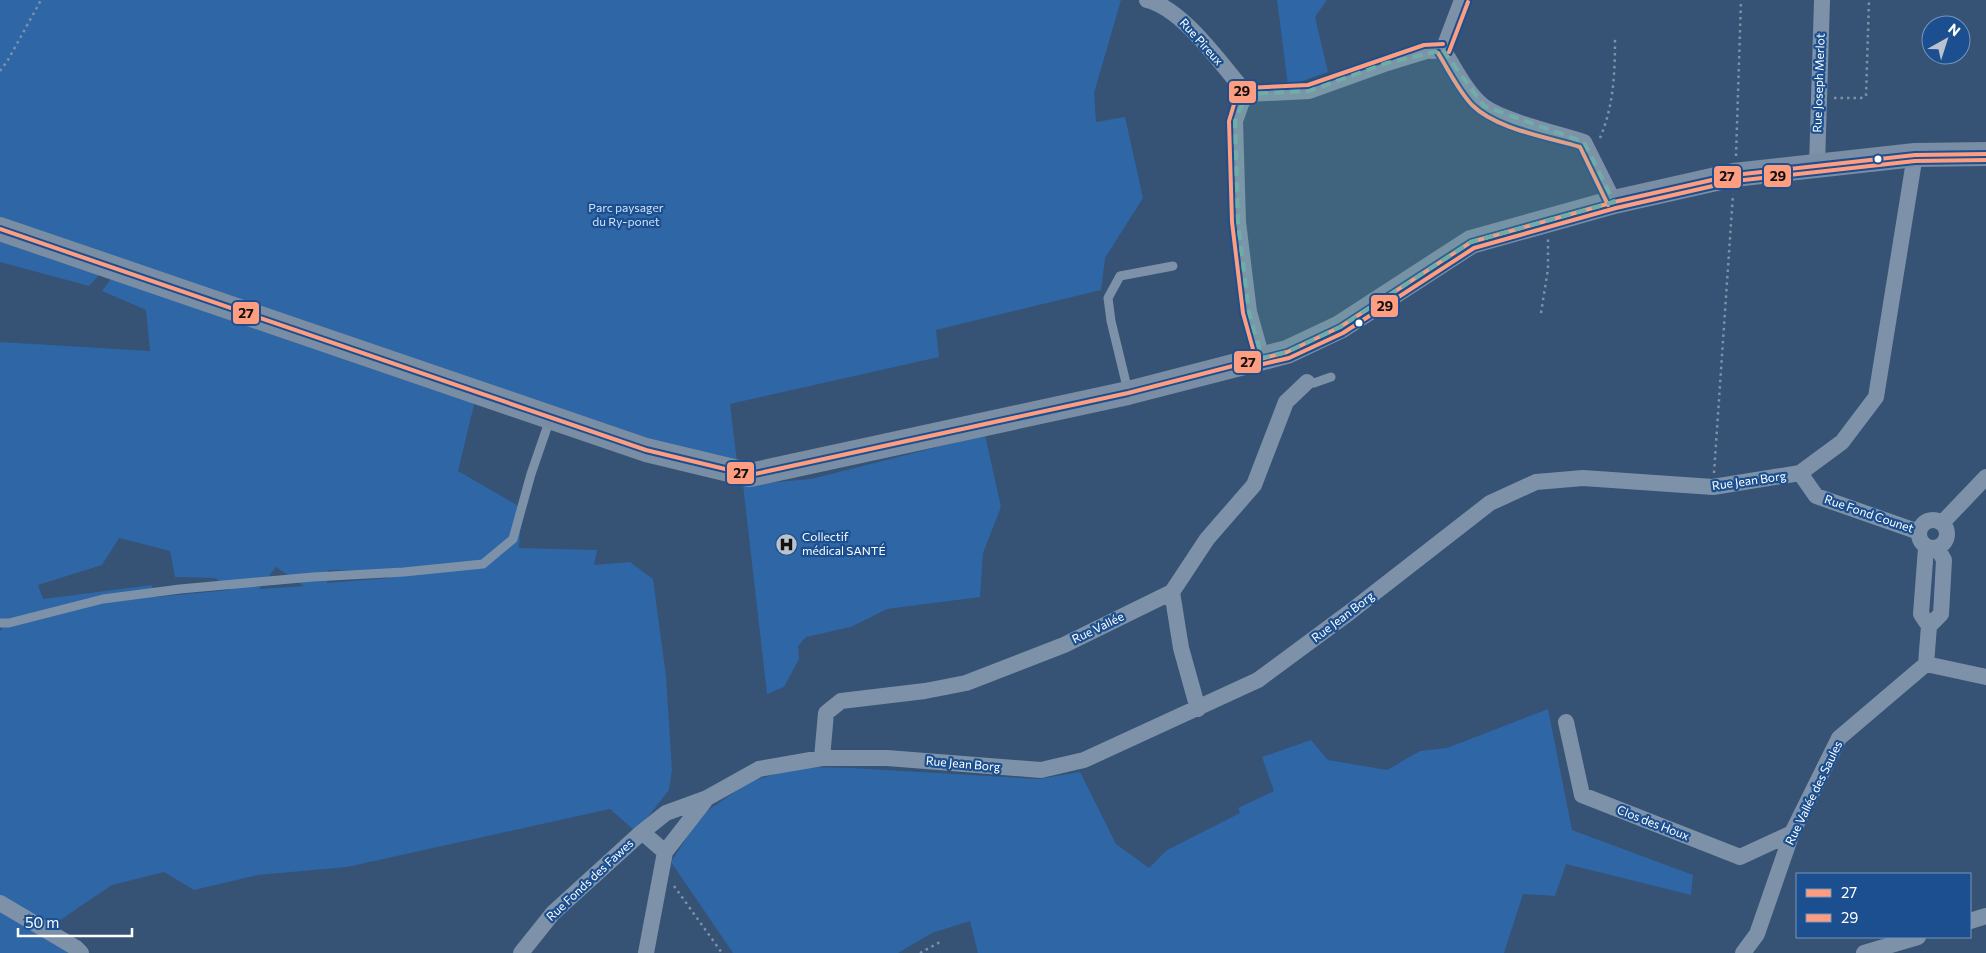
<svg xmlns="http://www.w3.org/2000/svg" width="1986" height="953" font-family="Commissioner,sans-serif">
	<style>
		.green { fill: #2f66a5; fill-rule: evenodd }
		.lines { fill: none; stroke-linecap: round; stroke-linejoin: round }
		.path { stroke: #7d92a8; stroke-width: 2.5; stroke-dasharray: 2.5 4; stroke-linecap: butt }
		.service { stroke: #7d92a8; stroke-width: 9 }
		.minor { stroke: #7d92a8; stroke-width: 16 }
		.secondary { stroke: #798da4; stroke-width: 24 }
		.bus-1-casing { stroke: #1b4f8f; stroke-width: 8 }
		.bus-2-casing { stroke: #1b4f8f; stroke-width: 8 }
		.bus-1 { stroke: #ff9d80; stroke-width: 4 }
		.bus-2 { stroke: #ff9d80; stroke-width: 4 }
		.marked { fill: #6fada8; fill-opacity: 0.2; stroke: #6fada8; stroke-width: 4; stroke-dasharray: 10 6; stroke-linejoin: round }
		.bus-dot { fill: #fff; stroke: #1b4f8f; stroke-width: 2 }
		.labels { text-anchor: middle; stroke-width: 4.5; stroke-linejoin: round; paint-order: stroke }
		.street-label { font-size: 12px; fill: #fff; stroke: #1b4f8f }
		.park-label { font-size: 12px; fill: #cfe3fa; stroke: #1b4f8f }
		.poi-label { font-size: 12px; fill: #fff; stroke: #1b4f8f; text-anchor: start }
		.line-badge { stroke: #1b4f8f; stroke-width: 2 }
		.pale-badge-label { font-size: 14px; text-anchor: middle; font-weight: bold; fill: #111 }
	</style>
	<rect width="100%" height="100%" fill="#365274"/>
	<!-- green -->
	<path class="green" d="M0 0H1121L1094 93 1096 122 1125 117 1143 198 1105 258 1101 290 936 330 939 357 730 404 737 462 750 475 235 303 0 217Z
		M1277 0H1327L1315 17 1328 72 1288 86Z
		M0 237 102 272 89 286 0 262Z
		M112 277 475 401 458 471 522 508 519 548 597 550 594 565 630 562 653 579 666 676 672 770 669 790 636 832 610 809 347 867 258 875 194 890 164 872 112 885 50 927 0 898V631L4 625 0 623V342L150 351 146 310 102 291ZM119 538 170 551 175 577 215 578 230 590 155 597 152 585 43 599 38 585 102 565ZM276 567 304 586 259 589ZM328 570 377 571 388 578 327 583Z
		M985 435 1001 507 983 553 980 597 887 609 851 627 806 637 798 646 799 659 784 687 767 694 743 485 811 479Z
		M1548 709 1572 830 1693 875 1691 895 1566 864 1555 896 1523 894 1504 953H978L970 921 932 933 898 953H733L671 862 701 815 751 781 801 767 852 768 1039 779 1080 772 1116 844 1149 868 1167 850 1240 813 1238 808 1274 791 1262 757 1311 740 1328 760 1387 770 1420 751 1447 748Z
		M0 908 72 953H0Z"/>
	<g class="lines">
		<!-- path -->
		<path class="path" d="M0 71 8 60 41 0
			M1834 98H1861L1866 96 1869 0
			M1600 138C1614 105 1615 72 1615 37
			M1736 156 1741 0
			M1541 313 1548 269V239
			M1714 473 1733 194
			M674 886 722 953
			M920 953 940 942"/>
		<!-- service -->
		<path class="service" d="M1307 382 1314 383 1331 377
			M1128 391 1111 321 1108 298 1120 276 1173 266
			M0 623H9L103 599 180 589 313 577 404 572 483 564 513 539 531 474 550 419"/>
		<!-- minor -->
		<path class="minor" d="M1147 0C1184 9 1222 66 1247 94
			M1443 50C1455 68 1466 92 1483 106 1503 121 1559 134 1584 142L1614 202
			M1443 50 1462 0
			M1247 94 1241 104 1235 121 1238 222 1249 312 1262 358
			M1247 94 1309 91 1387 63 1426 51 1443 50
			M1817 166 1822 0
			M1800 473 1816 496 1919 532
			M1919 534a14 14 0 1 1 28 0a14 14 0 1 1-28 0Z
			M1942 523 1986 477
			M1926 548 1921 614 1929 626
			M1172 592 1181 648 1198 709
			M1926 664 1929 626 1941 614 1944 560 1938 549
			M1926 664 1986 677
			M1566 722 1582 795 1740 857 1792 833
			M822 758 826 713 841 701 925 691 966 683 1064 645 1172 592 1207 539 1254 485 1286 402 1307 382
			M642 832 665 852
			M0 903 76 948 81 953
			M1970 921 1986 916
			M521 953 553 913 642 832 666 813 707 798
			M646 953 665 852 707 798 759 769 822 758H887L1041 770 1084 760 1258 680 1350 612 1490 503 1536 482 1583 478 1713 487 1800 473 1842 442 1876 397 1915 155
			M1743 953 1757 934 1792 833 1839 738 1926 664
			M1864 953 1918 937"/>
		<!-- secondary -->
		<path class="secondary" d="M0 229 646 450 750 475 1128 393 1287 352 1340 327 1471 242 1614 202 1734 175 1915 155 1986 154"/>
		<defs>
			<path id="bus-1" d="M0 229 646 450 750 475 1128 393 1287 352 1340 327 1471 242 1614 202 1734 175 1915 155 1986 154"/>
			<path id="bus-2" d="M1443 44 1424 45 1308 85 1245 88 1235 101 1229 121 1232 222 1243 313 1256 360 1259 363 1263 364 1289 358 1343 333 1474 248 1616 208 1735 181 1915 161 1986 160
				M1449 52 1468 2
				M1438 53C1449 71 1458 90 1472 105 1496 129 1547 137 1580 147L1608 205"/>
		</defs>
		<!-- bus-1 casing -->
		<use href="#bus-1" class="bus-1-casing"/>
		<!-- bus-2 casing -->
		<use href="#bus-2" class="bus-2-casing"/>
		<!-- bus-1 -->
		<use href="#bus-1" class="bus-1"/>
		<!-- bus-2 -->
		<use href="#bus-2" class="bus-2"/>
	</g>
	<!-- marked area -->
	<path class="marked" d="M1443 50 1484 106 1584 142 1614 202 1471 242 1340 327 1287 352 1262 358 1249 312 1238 222 1235 121 1247 94 1309 91 1387 63Z"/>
	<!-- icons -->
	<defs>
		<symbol id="hospital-disc" viewBox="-11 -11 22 22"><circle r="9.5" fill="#b9c2ce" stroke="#1b4f8f"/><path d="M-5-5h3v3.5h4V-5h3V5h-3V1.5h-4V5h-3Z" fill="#111"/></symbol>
	</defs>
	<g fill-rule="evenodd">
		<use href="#hospital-disc" x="774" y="532" width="25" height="25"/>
	</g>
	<!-- markers -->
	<g class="bus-dot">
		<circle cx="1878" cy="159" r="4.5"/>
		<circle cx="1359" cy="323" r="4.5"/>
	</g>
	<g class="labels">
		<!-- street labels -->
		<g class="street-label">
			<text transform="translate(1201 42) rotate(48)" y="4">Rue Pireux</text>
			<text transform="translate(1819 83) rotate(-88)" y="4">Rue Joseph Merlot</text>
			<text transform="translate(1749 481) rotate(-8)" y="4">Rue Jean Borg</text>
			<text transform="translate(1869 514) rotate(19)" y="4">Rue Fond Counet</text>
			<text transform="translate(1343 617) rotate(-37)" y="4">Rue Jean Borg</text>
			<text transform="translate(1098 628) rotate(-26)" y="4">Rue Vallée</text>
			<text transform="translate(963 764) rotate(5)" y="4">Rue Jean Borg</text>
			<text transform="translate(1814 793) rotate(-64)" y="4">Rue Vallée des Saules</text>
			<text transform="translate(1653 823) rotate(21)" y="4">Clos des Houx</text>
			<text transform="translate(590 880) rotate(-43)" y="4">Rue Fonds des Fawes</text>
		</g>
		<!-- park labels -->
		<g class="park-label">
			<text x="626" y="212">Parc paysager<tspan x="626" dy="14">du Ry-ponet</tspan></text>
		</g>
		<!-- poi labels -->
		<g class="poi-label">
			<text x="802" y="541">Collectif<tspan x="802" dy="14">médical SANTÉ</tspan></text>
		</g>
	</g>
	<g class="line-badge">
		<rect x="1228" y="80" width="29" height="24" rx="5" fill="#ff9d80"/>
		<rect x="1763" y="164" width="29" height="24" rx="5" fill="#ff9d80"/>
		<rect x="1713" y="165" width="29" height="24" rx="5" fill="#ff9d80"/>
		<rect x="1370" y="294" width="29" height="24" rx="5" fill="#ff9d80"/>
		<rect x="232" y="301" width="28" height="24" rx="5" fill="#ff9d80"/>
		<rect x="1233" y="350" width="29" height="24" rx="5" fill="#ff9d80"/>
		<rect x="726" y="461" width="29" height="24" rx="5" fill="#ff9d80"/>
	</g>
	<g class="pale-badge-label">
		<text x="1242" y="96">29</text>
		<text x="1778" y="181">29</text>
		<text x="1727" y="181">27</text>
		<text x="1385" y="311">29</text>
		<text x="246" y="318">27</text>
		<text x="1248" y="367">27</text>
		<text x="741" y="478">27</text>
	</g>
	<!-- legend -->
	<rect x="1796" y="873" width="175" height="65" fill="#1b4f8f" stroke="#7695bc"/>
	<rect x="1806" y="889" width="25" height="8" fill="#ff9d80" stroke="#7695bc"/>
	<text x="1841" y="898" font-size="15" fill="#ffffff">27</text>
	<rect x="1806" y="914" width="25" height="8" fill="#ff9d80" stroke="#7695bc"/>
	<text x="1841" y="923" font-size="15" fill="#ffffff">29</text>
	<!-- north arrow -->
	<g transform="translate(1946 40) rotate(39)"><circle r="24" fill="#1b4f8f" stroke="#7695bc"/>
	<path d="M0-4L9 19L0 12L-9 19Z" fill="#b9c2ce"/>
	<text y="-8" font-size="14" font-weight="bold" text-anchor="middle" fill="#ffffff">N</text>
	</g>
	<!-- scale -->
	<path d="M18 928v8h114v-8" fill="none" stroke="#ffffff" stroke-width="2.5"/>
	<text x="25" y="928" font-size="15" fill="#ffffff" stroke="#1b4f8f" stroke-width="4" paint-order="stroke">50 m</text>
</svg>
